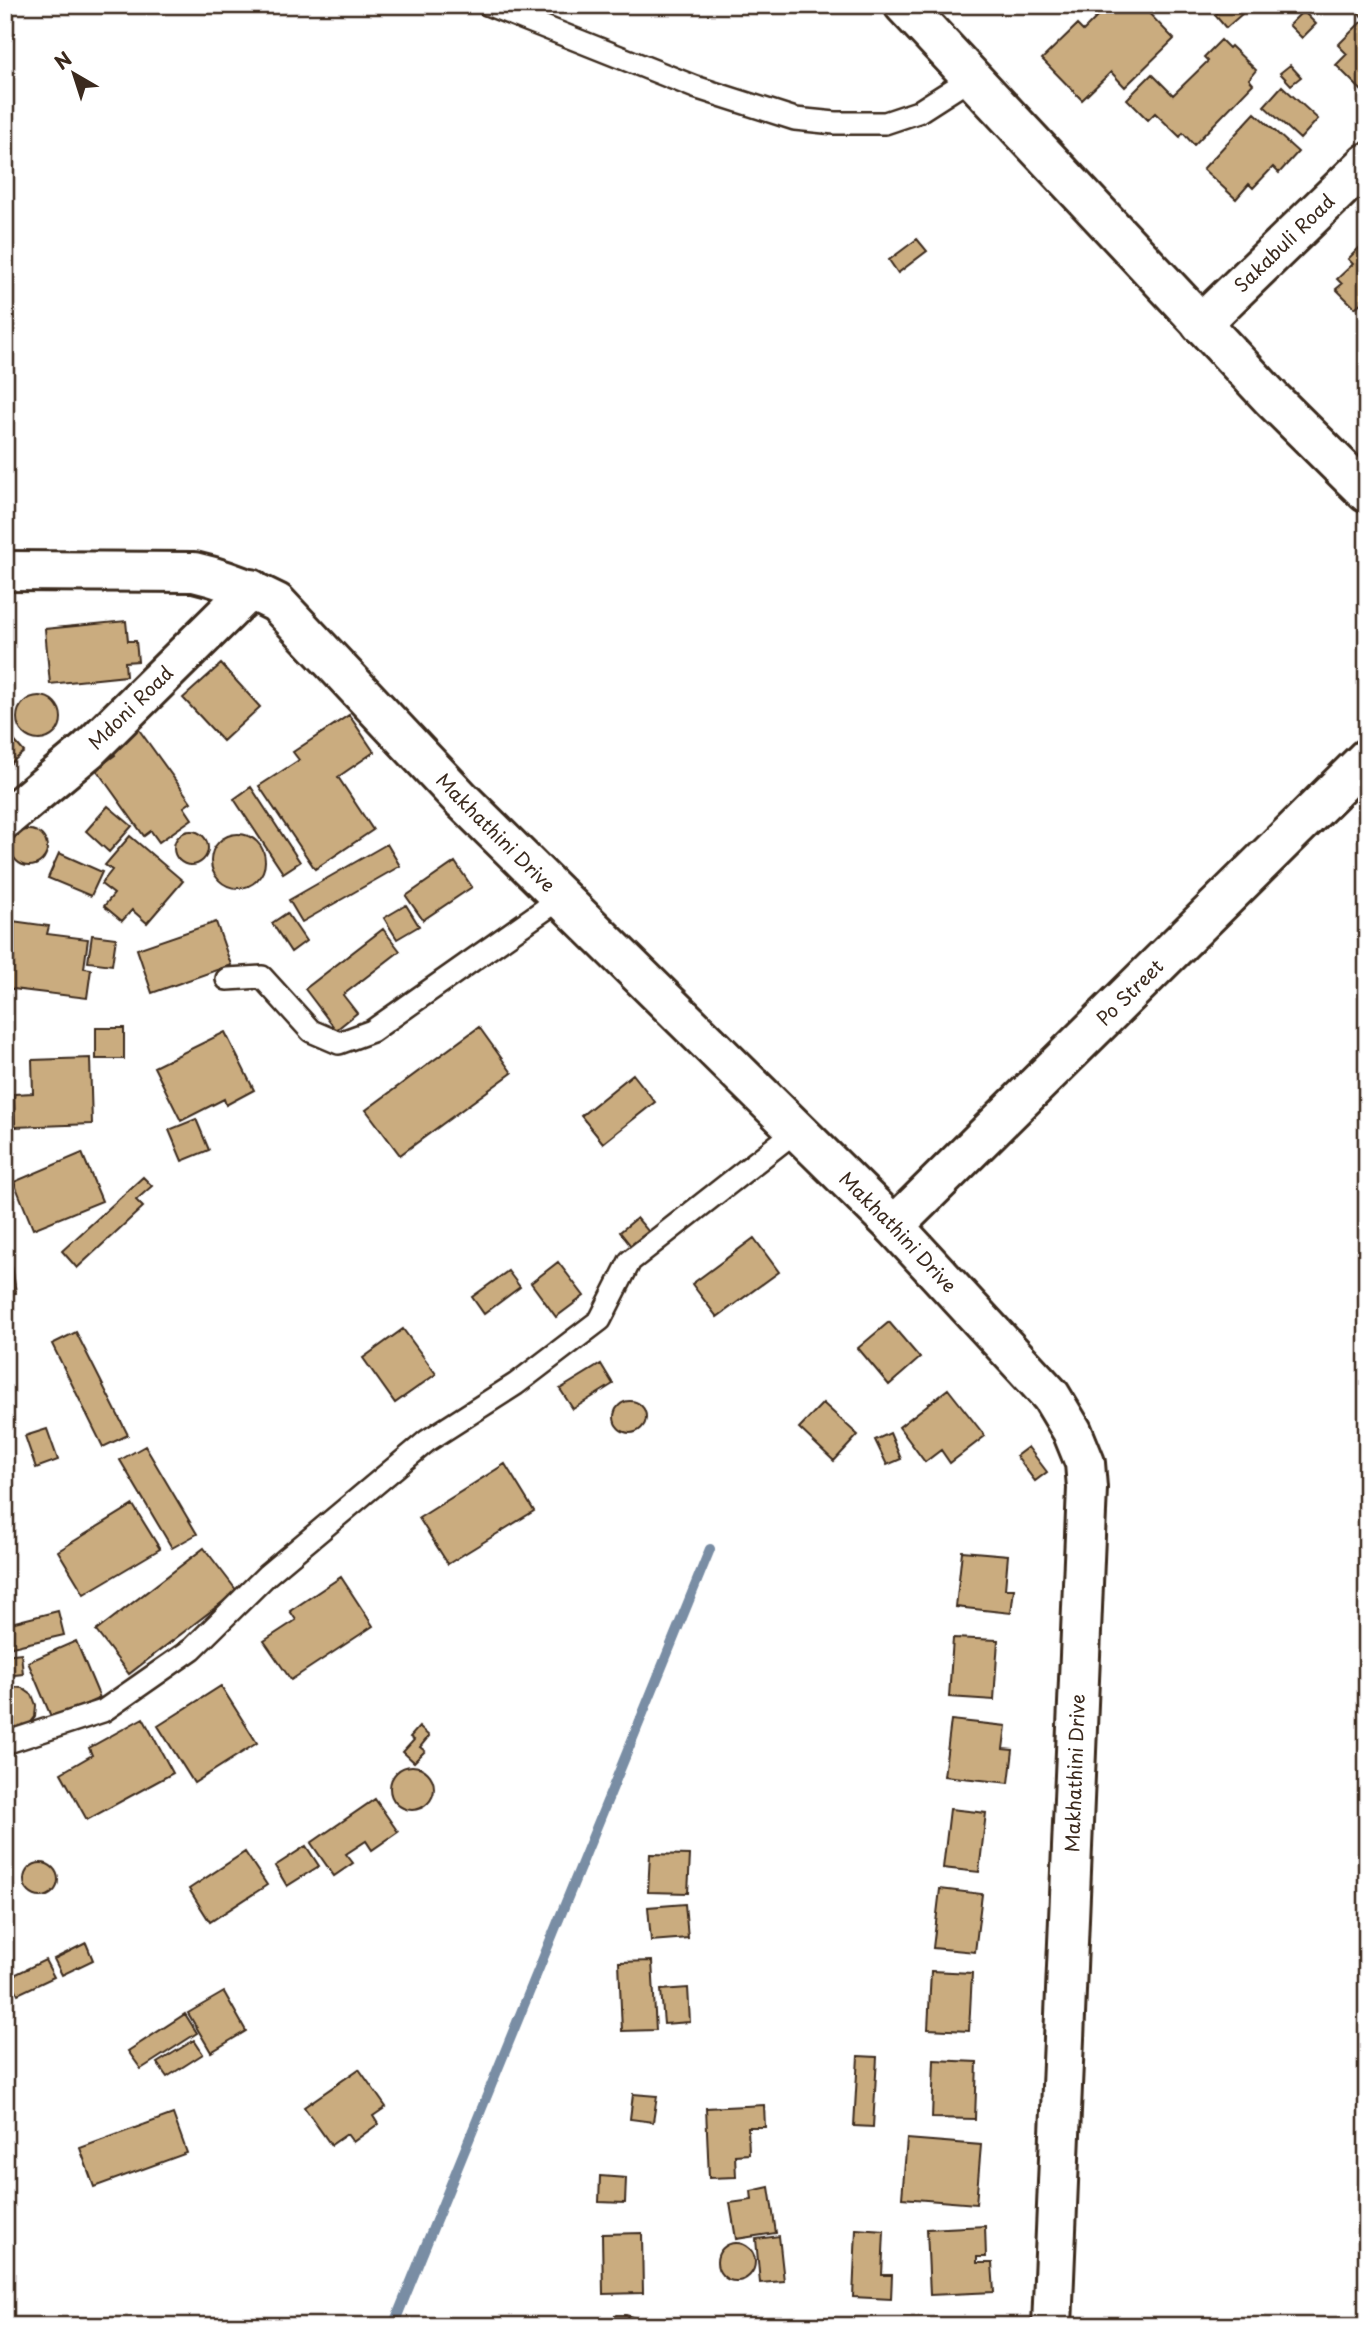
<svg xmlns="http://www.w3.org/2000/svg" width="1372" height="2331" font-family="'Playpen Sans',sans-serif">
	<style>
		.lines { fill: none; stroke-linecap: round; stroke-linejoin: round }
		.stream { stroke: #798da4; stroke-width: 10 }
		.building { fill: #caac7f; stroke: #3b2a1e; stroke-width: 2 }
		.lane-casing { stroke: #3b2a1e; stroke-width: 26 }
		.street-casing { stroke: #3b2a1e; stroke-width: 44 }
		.secondary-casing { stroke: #3b2a1e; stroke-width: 44 }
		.lane { stroke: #fff; stroke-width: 21 }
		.street { stroke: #fff; stroke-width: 38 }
		.secondary { stroke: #fff; stroke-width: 38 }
		.labels { text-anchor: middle; stroke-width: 6; stroke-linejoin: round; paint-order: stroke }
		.street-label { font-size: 19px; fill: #3b2a1e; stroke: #fff }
	</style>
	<rect width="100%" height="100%" fill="#fff"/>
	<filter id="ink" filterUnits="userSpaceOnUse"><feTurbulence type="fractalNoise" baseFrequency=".0143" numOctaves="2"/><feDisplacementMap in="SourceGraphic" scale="14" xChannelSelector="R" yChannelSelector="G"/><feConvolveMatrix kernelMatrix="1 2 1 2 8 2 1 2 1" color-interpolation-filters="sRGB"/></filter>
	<g filter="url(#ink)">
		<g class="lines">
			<!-- stream -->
			<path class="stream" d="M393 2326 710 1549"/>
		</g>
		<!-- building -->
		<path class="building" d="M1109 5H1141L1174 39 1125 87 1111 72 1082 100 1042 59 1077 25 1083 31Z
			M1226 5H1234L1242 14 1226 28 1215 15Z
			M1352 5H1367V96L1336 65 1347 54 1338 45 1364 19Z
			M1303 11 1316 24 1302 38 1289 25Z
			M1221 40 1229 48 1231 46 1256 70 1249 79 1253 84 1194 145 1183 133 1180 137 1155 113 1148 120 1127 99 1152 74 1173 95 1208 61 1204 57Z
			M1290 65 1301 77 1291 85 1280 73Z
			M1282 86 1318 119 1300 139 1264 106Z
			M1255 113 1298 152 1279 173 1273 167 1253 188 1249 184 1236 199 1203 169Z
			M917 239 927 251 898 273 889 260Z
			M1367 240V305L1363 301 1355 308 1336 289 1342 284 1337 279 1353 264 1348 259Z
			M126 621 128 641H136L138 661 125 662 126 676 50 684 45 629Z
			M221 664 260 707 223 741 183 698Z
			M5 686H11L9 722H5Z
			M17 718a22 22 0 1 1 44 0a22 22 0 1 1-44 0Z
			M349 715 374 752 338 777 373 830 315 869 259 786 299 760 293 752Z
			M137 727 191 802 184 807 192 819 159 842 151 831 144 836 96 769 115 755 109 747Z
			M10 736 24 752 5 768V740Z
			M251 787 300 862 283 873 234 799Z
			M108 806 132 826 109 852 86 831Z
			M11 848a18 18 0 1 1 36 0a18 18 0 1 1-36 0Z
			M174 848a17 17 0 1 1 34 0a17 17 0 1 1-34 0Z
			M211 861a27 27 0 1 1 54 0a27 27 0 1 1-54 0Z
			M130 836 183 881 147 923 132 910 122 921 104 906 114 894 101 884 112 870 105 865Z
			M387 844 400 866 302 922 289 900Z
			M59 853 102 872 91 896 48 878Z
			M455 862 472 887 423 920 406 896Z
			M406 905 419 926 397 939 384 918Z
			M287 913 306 941 291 952 272 923Z
			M5 920 49 926 47 934 88 939 84 968 91 969 87 998 5 988Z
			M216 922 231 965 152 993 137 949Z
			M383 929 400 951 343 995 357 1013 336 1030 305 989Z
			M92 935 116 938 112 965 88 962Z
			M479 1027 512 1073 400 1155 366 1110Z
			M96 1028H124V1059H96Z
			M225 1032 254 1090 226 1105 224 1099 181 1121 154 1067Z
			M90 1058 92 1124 15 1127 14 1094 33 1093 32 1060Z
			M633 1074 655 1102 603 1143 581 1116Z
			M196 1119 209 1150 182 1161 169 1130Z
			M82 1153 102 1201 33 1229 14 1182Z
			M143 1177 152 1186 136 1200 143 1207 77 1268 62 1251Z
			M637 1218 649 1232 631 1246 620 1232Z
			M754 1238 779 1272 717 1317 692 1284Z
			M9 1244 16 1293 5 1295V1245Z
			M558 1262 584 1296 556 1317 531 1283Z
			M508 1271 520 1287 484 1314 472 1297Z
			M889 1322 920 1358 889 1385 858 1348Z
			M403 1329 436 1374 395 1403 363 1358Z
			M76 1332 128 1435 103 1447 52 1344Z
			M601 1364 613 1384 573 1409 560 1389Z
			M948 1389 985 1436 950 1463 941 1450 925 1462 899 1427Z
			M614 1417a16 16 0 1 1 32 0a16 16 0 1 1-32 0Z
			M823 1403 858 1435 834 1461 799 1428Z
			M47 1429 58 1460 36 1468 25 1436Z
			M890 1433 901 1459 887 1465 875 1440Z
			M145 1446 197 1534 172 1548 120 1460Z
			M1028 1447 1047 1472 1035 1481 1016 1456Z
			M505 1464 534 1511 448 1564 419 1518Z
			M133 1505 160 1549 84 1594 58 1551Z
			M204 1548 237 1591 129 1674 96 1631Z
			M962 1551 1008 1555 1005 1589H1014L1011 1613 956 1607Z
			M341 1577 373 1626 291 1680 264 1641 296 1620 290 1611Z
			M58 1611 64 1635 12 1647 7 1624Z
			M953 1638 998 1640 994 1700 949 1697Z
			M76 1641 100 1698 52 1719 28 1662Z
			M21 1653 23 1674 5 1676V1655Z
			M221 1686 257 1743 194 1783 158 1726Z
			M11 1687 22 1688 32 1695 36 1705 35 1717 28 1726 18 1731 5 1729V1689Z
			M143 1718 173 1773 87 1820 61 1773 92 1755 89 1748Z
			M951 1720 1006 1726 1003 1749 1013 1750 1009 1783 944 1776Z
			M419 1727 429 1736 420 1747 425 1751 414 1762 403 1752 414 1740 410 1737Z
			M390 1788a22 22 0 1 1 44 0a22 22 0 1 1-44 0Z
			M375 1799 398 1832 372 1850 366 1841 346 1854 353 1863 334 1876 311 1843Z
			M950 1809 986 1813 979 1872 943 1868Z
			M306 1846 319 1866 287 1886 275 1866Z
			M245 1852 267 1885 210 1922 189 1889Z
			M650 1854 690 1855 688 1893 648 1892Z
			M24 1880a17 17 0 1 1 34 0a17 17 0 1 1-34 0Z
			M940 1889 982 1894 975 1952 933 1948Z
			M685 1904 688 1938 651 1941 648 1907Z
			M86 1943 93 1960 62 1975 54 1959Z
			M45 1960 54 1977 18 1994 10 1977Z
			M652 1961 656 2030 622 2031 619 1962Z
			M931 1971 972 1973 969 2031 928 2029Z
			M688 1988 690 2022 664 2024 661 1990Z
			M224 1992 246 2031 211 2052 188 2013Z
			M185 2014 197 2033 141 2069 128 2051Z
			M194 2040 203 2054 167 2077 157 2063Z
			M858 2056 877 2057 873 2127 854 2126Z
			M934 2060 977 2062 975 2119 932 2118Z
			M359 2069 386 2107 373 2116 378 2124 353 2142 347 2134 331 2145 304 2107Z
			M633 2094 657 2096 653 2122 630 2119Z
			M764 2105 765 2127H748L749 2154 735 2155 736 2177 709 2178 706 2108Z
			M173 2114 187 2153 94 2187 80 2148Z
			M907 2139 981 2145 976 2204 902 2198Z
			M600 2176 626 2178 625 2203 599 2202Z
			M769 2187 776 2233 736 2239 730 2203 752 2200 751 2191Z
			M985 2226 986 2257H977V2263H992L994 2292 930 2295 927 2229Z
			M856 2229 884 2231 882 2275H892L891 2299 853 2297Z
			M642 2233 643 2293 603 2294 602 2234Z
			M779 2236 784 2281 760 2283 756 2239Z
			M717 2262a19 19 0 1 1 38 0a19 19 0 1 1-38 0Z
			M616 2315H626L636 2318 641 2326H606L608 2322Z"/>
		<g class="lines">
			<defs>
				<path id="lane" d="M489 5 695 87 795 119 835 123H885L918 112 971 78
					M227 979 262 977 311 1031 339 1043 372 1031 561 898
					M5 1743 103 1711 192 1649 267 1575 427 1441 516 1384 600 1320 630 1261 797 1130"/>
				<g id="street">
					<path id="s1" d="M1201 324 1367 163"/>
					<path id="s2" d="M5 571 194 572C225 579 250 589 277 603L462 800 894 1226 1051 1396 1072 1431 1085 1463 1087 1488 1052 2326"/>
					<path id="s3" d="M5 819 88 750 251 589"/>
					<path id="s4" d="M894 1226 1367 758"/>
				</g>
				<path id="secondary" d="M904 5 1272 399 1367 493"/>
			</defs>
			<!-- lane casing -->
			<use href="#lane" class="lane-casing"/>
			<!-- street casing -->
			<use href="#street" class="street-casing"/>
			<!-- secondary casing -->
			<use href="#secondary" class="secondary-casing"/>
			<!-- lane -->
			<use href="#lane" class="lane"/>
			<!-- street -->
			<use href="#street" class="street"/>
			<!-- secondary -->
			<use href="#secondary" class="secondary"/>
		</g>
	</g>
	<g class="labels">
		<!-- street labels -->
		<g class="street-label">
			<text dy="7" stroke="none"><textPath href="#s1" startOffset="116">Sakabuli Road</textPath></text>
			<text dy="7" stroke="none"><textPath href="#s3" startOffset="168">Mdoni Road</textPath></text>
			<text dy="7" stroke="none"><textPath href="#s2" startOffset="595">Makhathini Drive</textPath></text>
			<text dy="7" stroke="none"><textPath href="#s4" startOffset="332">Po Street</textPath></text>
			<text dy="7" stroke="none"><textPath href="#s2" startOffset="1162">Makhathini Drive</textPath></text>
			<text transform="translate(1075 1773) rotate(-88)" y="7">Makhathini Drive</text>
		</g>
	</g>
	<!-- margin -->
	<rect width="1372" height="2331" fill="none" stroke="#fff" stroke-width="28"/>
	<rect x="14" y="14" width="1344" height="2303" fill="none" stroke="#3b2a1e" stroke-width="2.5" filter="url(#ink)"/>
	<!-- north arrow -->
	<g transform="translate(74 74) rotate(321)" stroke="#ffffff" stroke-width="5" paint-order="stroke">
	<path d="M0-5L12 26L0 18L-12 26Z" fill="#3b2a1e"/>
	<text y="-10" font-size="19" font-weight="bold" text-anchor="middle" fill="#3b2a1e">N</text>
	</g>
</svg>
